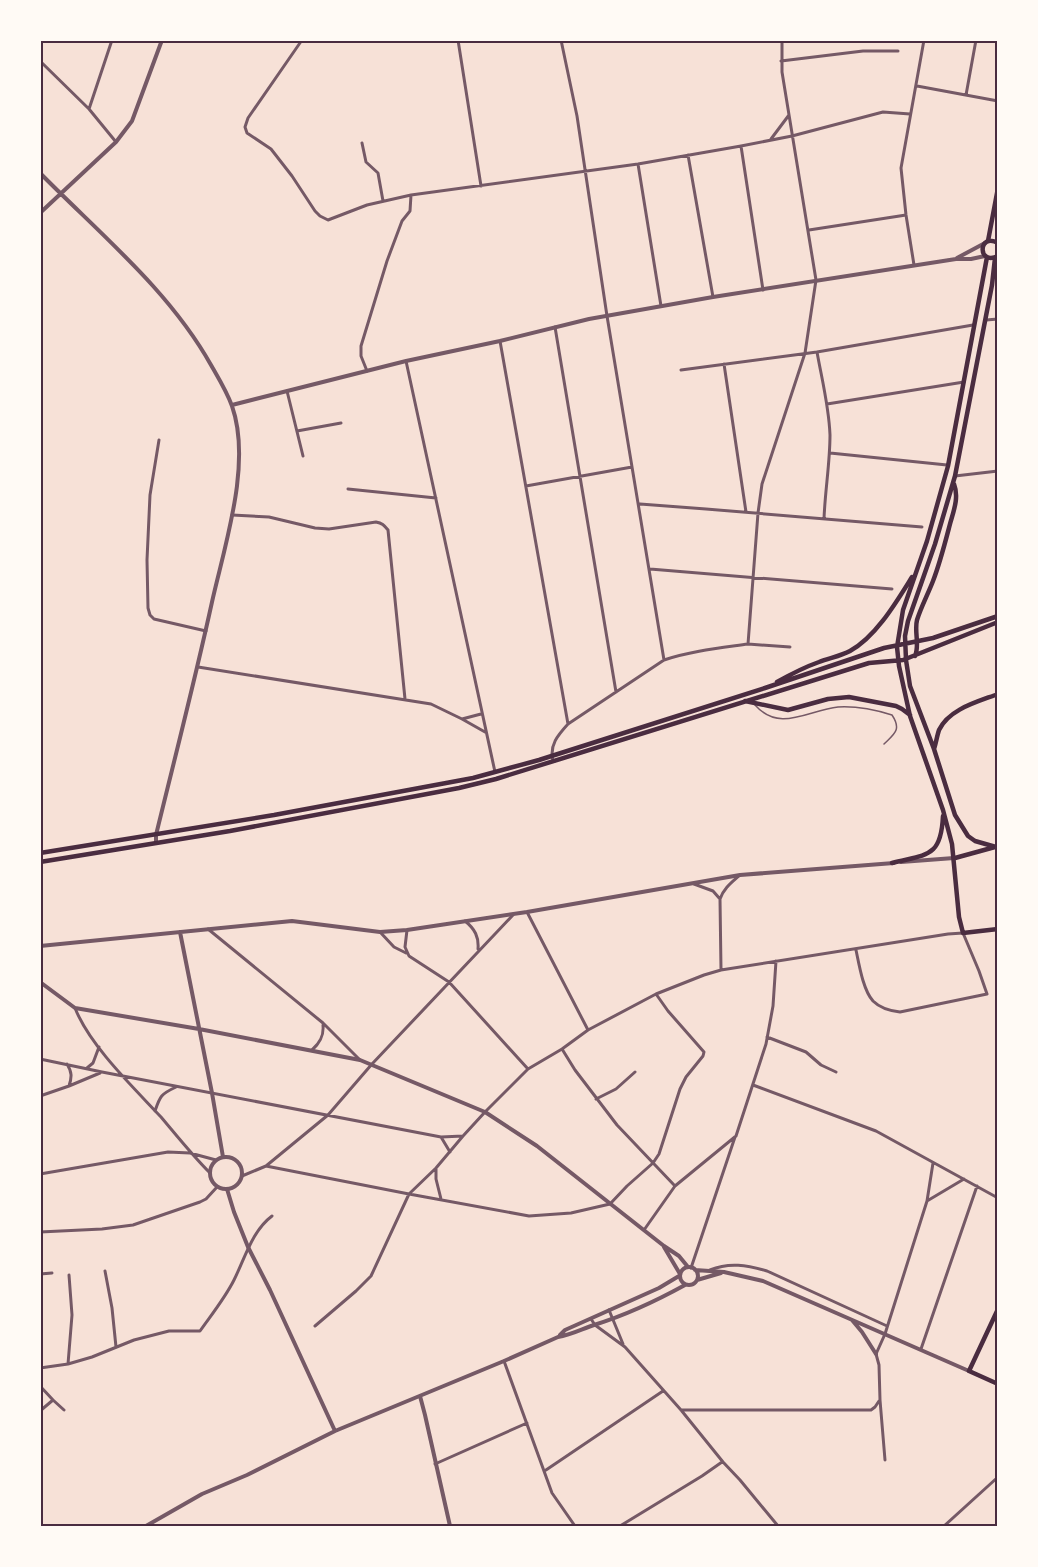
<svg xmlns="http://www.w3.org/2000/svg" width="1038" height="1567" font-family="'Exo 2',sans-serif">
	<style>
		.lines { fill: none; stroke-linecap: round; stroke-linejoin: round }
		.service { stroke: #755966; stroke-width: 1.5 }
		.minor { stroke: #755966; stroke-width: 3 }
		.tertiary { stroke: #755966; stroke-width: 4 }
		.secondary { stroke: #4a2c40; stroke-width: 4.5 }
		.neatline { fill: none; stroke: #4a2c40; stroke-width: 2 }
	</style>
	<rect width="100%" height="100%" fill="#f7e1d7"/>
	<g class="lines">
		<!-- service -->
		<path class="service" d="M755 705C780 733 808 710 838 707 855 706 876 710 892 715 902 730 894 734 884 744"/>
		<!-- minor -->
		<path class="minor" d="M302 40 248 118 245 127 247 133 271 149 292 176 315 211 320 216 328 220 367 205 411 195 638 164 741 146 792 136 883 112 910 114
			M458 40 481 186
			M561 40 577 116 607 316 664 660
			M782 40V72L816 280 805 353 762 484 758 513 748 644 790 647
			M40 61 89 109 116 142
			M781 61 863 51H898
			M917 86 998 101
			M966 95 976 40
			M89 109 112 40
			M771 139 789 115
			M362 143 366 162 378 173 383 201
			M741 146 763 290
			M688 155 713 297
			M638 164 661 306
			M809 230 906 215
			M914 265 906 215 901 168 924 40
			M986 320 998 319
			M555 327 616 692
			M500 341 568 724
			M817 352C822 380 829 407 830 435 830 463 825 491 824 519
			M406 361 495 772
			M724 364 746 512
			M681 370 817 352 973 325
			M367 371 361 356V346L387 261 402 221 410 211 411 195
			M287 391 303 456
			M827 404 964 382
			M297 431 341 423
			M159 440 150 495 147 560 148 608 150 615 154 619 206 631
			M830 453 947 465
			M955 476 998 471
			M526 486 632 467
			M348 489 436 498
			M640 504 706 509 922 527
			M232 515 269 517 315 528 329 529 376 522C382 523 384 525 388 530L405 699
			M650 569 892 589
			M198 667 431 704 462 719 485 732
			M462 719 481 714
			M553 761C549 745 558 735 568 724L664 660C691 651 720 648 748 644
			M694 884 713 891 720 899
			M527 912 588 1030
			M465 921C475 929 479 937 478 949
			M208 929 323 1023 359 1059
			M407 930 405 947 409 956 449 982 528 1069
			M380 932 394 947 406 953
			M721 970 720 899C724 888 731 883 740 875
			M75 1008C90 1046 133 1087 161 1117 177 1136 192 1155 210 1173
			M767 1037 806 1052 821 1065 836 1072
			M562 1049 575 1070 617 1125 675 1186
			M312 1050C320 1043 324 1036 323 1025
			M40 1059 102 1072 441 1137 463 1136
			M67 1064C72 1072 72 1077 69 1086
			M87 1068 93 1063 99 1047
			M753 1085 876 1131 998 1198
			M40 1096 69 1086 100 1073
			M596 1099 616 1089 635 1072
			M155 1111C160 1096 161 1094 176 1087
			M441 1137 450 1152
			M266 1166 409 1194 529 1216 571 1213 610 1204 627 1186 653 1163 659 1154 680 1089 686 1077 703 1056 704 1052 668 1011 656 994
			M436 1168V1179L441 1199
			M40 1174 168 1152 190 1153 216 1160
			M242 1176 266 1166 328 1115 372 1064 513 915
			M927 1201 964 1179
			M644 1230 675 1186 736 1136 766 1044 773 1006 776 961
			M40 1232 102 1229 133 1225 200 1202 206 1199 217 1187
			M691 1268 735 1137
			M710 1270C729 1262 747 1265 767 1271L887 1326
			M105 1271 112 1308 116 1347
			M40 1274 52 1273
			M609 1310 623 1344
			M40 1317V1325
			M591 1319 595 1325 625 1347 681 1410 723 1462 740 1480 778 1526
			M315 1326 356 1291 371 1276 409 1194 436 1168 463 1136 485 1112 528 1069 562 1049 588 1030 656 994 704 975 721 970 948 934 963 933 979 971 987 994 900 1012C891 1011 880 1008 873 1001 863 990 859 964 856 950
			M921 1349 977 1186
			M504 1361 552 1493 575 1526
			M68 1364 72 1315 69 1275
			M40 1368 68 1364 92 1357 134 1340 169 1331H200C212 1314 225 1298 234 1280 245 1258 252 1231 272 1216
			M40 1386 53 1400 64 1410
			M681 1410H871L875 1407 879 1401
			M40 1411 53 1400
			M40 1453 41 1454
			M885 1460 880 1400 879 1365 876 1354 885 1334 927 1201 933 1163
			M435 1464 527 1423
			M546 1470 663 1391
			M620 1526 702 1476 722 1462
			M944 1526 998 1477"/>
		<!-- tertiary -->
		<path class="tertiary" d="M40 173C100 234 169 290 211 365 219 379 227 392 232 406 252 463 225 544 212 602 195 680 175 757 156 835V843
			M40 213 116 142 132 121 162 40
			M957 258 985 243
			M232 405 406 361 500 341 589 319 713 297 956 259H971L985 256
			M901 862 954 858
			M180 932 212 1093 223 1157
			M40 946 292 921 380 932 407 930 527 912 740 875 894 863
			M40 982 75 1008 199 1029 360 1060 485 1112 537 1146 664 1246 679 1256 688 1267
			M210 1173a16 16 0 1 1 32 0a16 16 0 1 1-32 0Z
			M227 1189 234 1212 248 1247 270 1290 335 1431
			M664 1247 680 1274
			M680 1276a9 9 0 1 1 18 0a9 9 0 1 1-18 0Z
			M695 1270 724 1272 763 1281 969 1371
			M697 1280 721 1273
			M852 1320 862 1332 876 1354
			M560 1335 565 1330 659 1288 679 1276
			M420 1396 425 1415 450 1526
			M146 1526 202 1494 247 1475 335 1431 504 1361 558 1337C571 1335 582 1329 594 1325 626 1315 656 1301 685 1285"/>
		<!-- secondary -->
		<path class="secondary" d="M988 241 998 188
			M998 243C978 232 977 266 998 256
			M987 257 948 466 927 541 903 610 897 647 899 666 910 716 943 810 952 844 959 917 963 933 998 929
			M995 258 992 285 955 476 935 544 908 621 905 636 906 660 910 686 934 749 955 815 968 836 975 841 996 847
			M915 656C920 645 914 632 917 620 921 607 928 594 933 581 940 563 945 543 950 524 954 510 959 497 954 484
			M777 682C791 674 805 667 819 662 829 658 841 656 850 651 876 637 897 601 912 577
			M745 701 788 710 828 699 849 697 896 706 902 709 910 715
			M934 749C936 743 937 736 939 730 949 709 977 702 998 694
			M40 853 274 815 473 778 539 760 765 688 884 648 933 638 998 616
			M955 858 995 847
			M40 862 230 831 459 788 496 779 869 663 903 660 998 622
			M892 863C927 854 941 858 943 816
			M998 1309 969 1371 998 1384"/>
	</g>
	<!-- border -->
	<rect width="1038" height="1567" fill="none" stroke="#fffaf5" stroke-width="84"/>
	<rect x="42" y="42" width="954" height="1483" class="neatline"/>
</svg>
